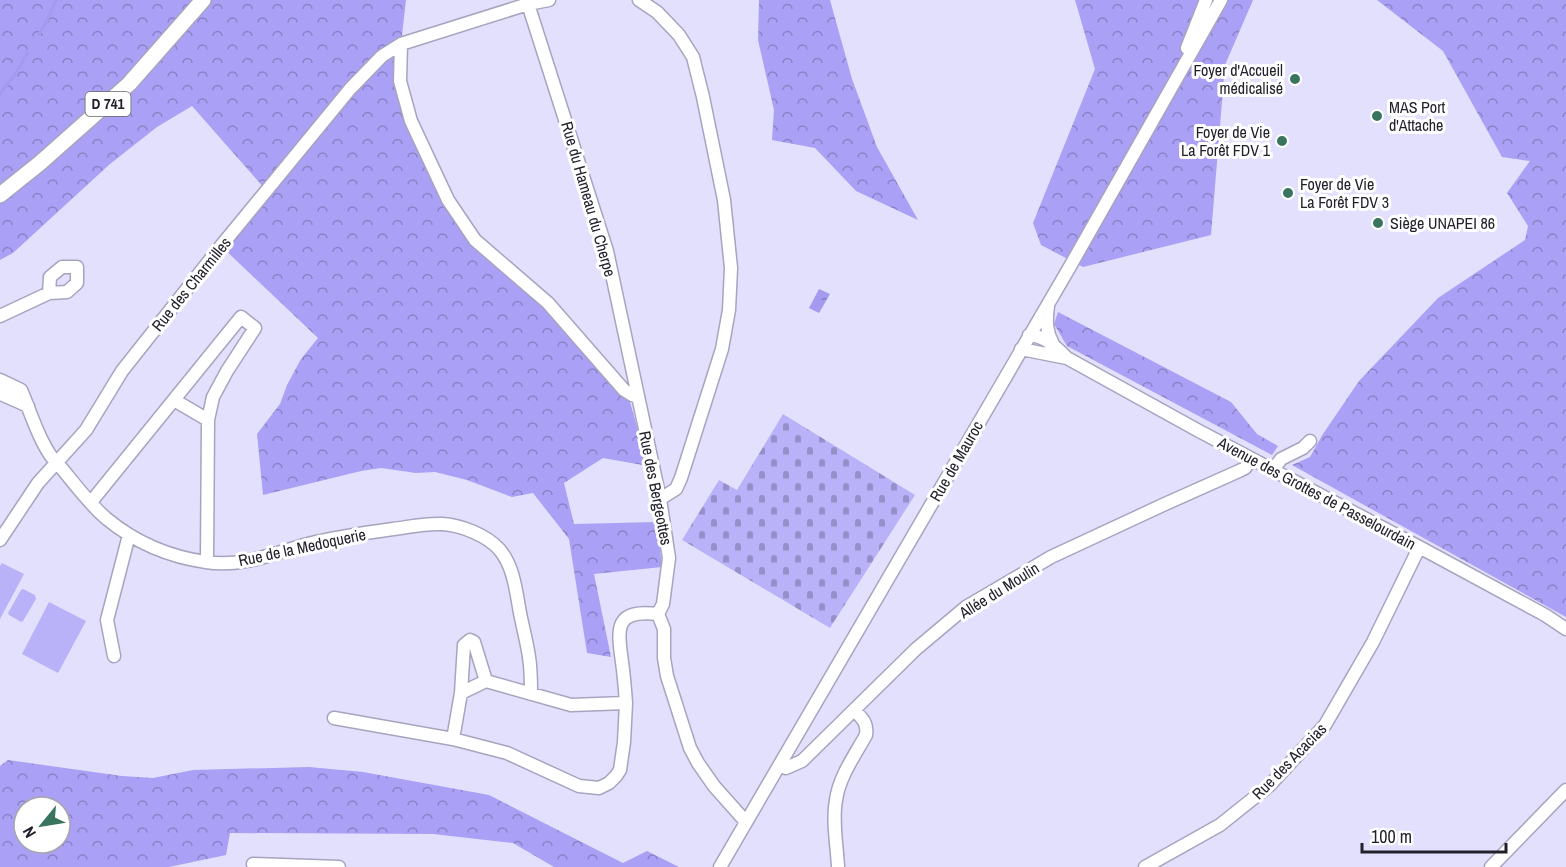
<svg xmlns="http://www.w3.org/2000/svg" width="1566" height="867" font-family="'Archivo Narrow',sans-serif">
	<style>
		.forest { fill: url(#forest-crowns); fill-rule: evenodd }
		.cemetery { fill: url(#cemetery-stones) }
		.green { fill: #b9b2f9 }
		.water { fill: url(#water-ripples) }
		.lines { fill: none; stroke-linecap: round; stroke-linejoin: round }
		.stream { stroke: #a49aef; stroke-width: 3 }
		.minor-casing { stroke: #a6a4bf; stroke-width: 15 }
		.major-casing { stroke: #a6a4bf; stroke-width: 18 }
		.minor { stroke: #fff; stroke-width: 12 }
		.major { stroke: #fff; stroke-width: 15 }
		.poi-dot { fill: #38745e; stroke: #fff; stroke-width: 2 }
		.labels { text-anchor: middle; stroke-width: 6; stroke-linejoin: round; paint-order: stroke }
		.shield { fill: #fff; stroke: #64646b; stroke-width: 1.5 }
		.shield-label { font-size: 15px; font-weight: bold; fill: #22212b }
		.poi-label { font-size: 16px; fill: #22212b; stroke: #fff; text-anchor: start }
		.street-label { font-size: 16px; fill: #22212b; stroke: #fff }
	</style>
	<defs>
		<pattern id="forest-crowns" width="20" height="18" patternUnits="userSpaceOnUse" patternTransform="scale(1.5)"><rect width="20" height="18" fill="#aaa0f5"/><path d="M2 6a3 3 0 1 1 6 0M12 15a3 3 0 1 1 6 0" fill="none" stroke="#8a82c7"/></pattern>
		<pattern id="cemetery-stones" width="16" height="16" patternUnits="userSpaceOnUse" patternTransform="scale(1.5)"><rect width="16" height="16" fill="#b9b2f9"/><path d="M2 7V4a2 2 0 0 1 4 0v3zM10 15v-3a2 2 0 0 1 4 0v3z" fill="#9690ca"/></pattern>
		<pattern id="water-ripples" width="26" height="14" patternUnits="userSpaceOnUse" patternTransform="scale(1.5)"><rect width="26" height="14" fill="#a49aef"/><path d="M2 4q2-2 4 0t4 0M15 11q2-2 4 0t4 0" fill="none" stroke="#857dc2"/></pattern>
	</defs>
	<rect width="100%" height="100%" fill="#e2e0fc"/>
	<!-- forest -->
	<path class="forest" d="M0 0H406L401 44 411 121 475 240 548 303 630 402 648 466 603 458 564 483 574 524 657 522 662 567 594 574 611 657 587 653 569 539 533 493 512 497 467 480 435 472 416 473 381 468 361 471 263 495 257 434 280 404 287 385 301 359 318 338 221 246 266 190 192 106 157 127 110 164 13 253 0 260Z
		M759 0H830L852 79 877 147 918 220 856 191 815 148 772 140 774 110 758 40Z
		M1075 0H1253L1225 65 1211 235 1083 267 1041 245 1033 223 1095 69Z
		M1377 0H1566V617L1292 465 1310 457 1323 434 1359 381 1438 298 1525 240 1528 226 1507 193 1530 161 1502 157 1443 51Z
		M1058 312 1231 402 1257 434 1278 446 1272 455 1067 346 1054 324Z
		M8 760 122 776 153 778 193 770 309 767 363 772 489 795 623 863 647 851 679 867H554L513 843 433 834 230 833 226 855 169 867H0V766ZM24 807H60V843H24Z"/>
	<!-- cemetery -->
	<path class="cemetery" d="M783 414 915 495 830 628 682 540 719 480 737 490Z"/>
	<!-- green -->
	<path class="green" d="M2 563 24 574 0 619V566Z
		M23 589 35 595 36 599 23 621 21 622 9 615 8 613 21 590Z
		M49 602 86 621 58 673 22 654Z"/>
	<!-- water -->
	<path class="water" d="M819 289 830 294 819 313 809 308Z"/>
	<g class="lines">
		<!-- stream -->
		<path class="stream" d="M39 34 47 21 56 0
			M0 94 15 74 28 53"/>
		<defs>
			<path id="minor" d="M639 0 657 12 679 35 693 57 703 97 724 200 731 268 729 310 722 349 681 478 676 489 660 499
				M528 4 607 251 660 499 669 558 663 604 658 614 664 629V658L667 676 690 748 698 763 714 786 746 822
				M401 44 400 81 411 121 448 200 475 240 548 303 624 390 632 395 638 397
				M1187 48 1206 0
				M1048 306C1046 321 1046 331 1053 344
				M0 316 49 293 67 292 77 283V267H62L50 277 49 293
				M1029 335C1045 336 1056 347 1067 358L1199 431 1421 548 1545 615 1566 629
				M1021 349 1067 358
				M0 380 21 390C30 410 42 451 59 465 74 483 89 504 107 519 135 542 170 557 206 562 241 568 275 553 308 544 336 537 364 533 393 529 409 527 426 523 442 524 461 525 486 535 499 549 514 566 516 592 520 613 523 628 527 643 529 657 531 669 531 682 531 694
				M0 387 3 395 28 406
				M174 400 208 420
				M1273 470 1281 459 1303 448 1310 441
				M91 502 241 317 255 328 227 371 213 397 208 420 207 562
				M0 540 38 483 86 430 122 371 221 246 350 89 382 56 401 44 528 4 549 0
				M114 656 107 620 129 535
				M461 693 486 681
				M334 718 453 739 507 753 579 786 599 788 609 783 616 776 620 770 624 742 626 703
				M453 739 461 693 464 645 470 640 474 642 486 681 571 705 626 703C625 689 624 676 622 662 617 627 615 609 658 614
				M779 766 786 768 802 761 916 649 966 607 1051 557 1165 504 1239 471 1245 468 1251 459
				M253 864 339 867
				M720 867 1068 270 1221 0
				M838 867C837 845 832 821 836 800 839 777 855 755 866 735 868 723 862 718 854 710
				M1145 867 1220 825 1270 785 1325 725 1373 642 1416 554 1421 548
				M1491 867 1566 790"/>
			<path id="major" d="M0 195 40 163 129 84 203 0"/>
		</defs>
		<!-- minor casing -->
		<use href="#minor" class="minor-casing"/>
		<!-- major casing -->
		<use href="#major" class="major-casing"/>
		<!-- minor -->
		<use href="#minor" class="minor"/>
		<!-- major -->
		<use href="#major" class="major"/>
	</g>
	<!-- markers -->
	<g class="poi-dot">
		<circle cx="1295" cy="79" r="6"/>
		<circle cx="1377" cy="116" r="6"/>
		<circle cx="1282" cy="141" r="6"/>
		<circle cx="1288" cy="193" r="6"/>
		<circle cx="1378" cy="223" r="6"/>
	</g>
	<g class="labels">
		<!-- shield labels -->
		<rect class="shield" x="85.5" y="92" width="45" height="24" rx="4.5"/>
		<g class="shield-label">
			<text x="108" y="109">D 741</text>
		</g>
		<!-- poi labels -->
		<g class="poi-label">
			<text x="1283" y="76" text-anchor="end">Foyer d'Accueil<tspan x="1283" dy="18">médicalisé</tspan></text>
			<text x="1389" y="113">MAS Port<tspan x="1389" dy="18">d'Attache</tspan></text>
			<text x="1270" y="138" text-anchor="end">Foyer de Vie<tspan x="1270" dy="18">La Forêt FDV 1</tspan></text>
			<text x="1300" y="190">Foyer de Vie<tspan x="1300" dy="18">La Forêt FDV 3</tspan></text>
			<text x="1390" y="229">Siège UNAPEI 86</text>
		</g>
		<!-- street labels -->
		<g class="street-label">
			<text transform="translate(589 199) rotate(74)" y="6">Rue du Hameau du Cherpe</text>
			<text transform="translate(191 284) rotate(-51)" y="6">Rue des Charmilles</text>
			<text transform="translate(956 461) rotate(-60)" y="6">Rue de Mauroc</text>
			<text transform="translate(656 488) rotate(79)" y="6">Rue des Bergeottes</text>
			<text transform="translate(1317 493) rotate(28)" y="6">Avenue des Grottes de Passelourdain</text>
			<text transform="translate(302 547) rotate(-12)" y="6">Rue de la Medoquerie</text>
			<text transform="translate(999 590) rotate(-32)" y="6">Allée du Moulin</text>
			<text transform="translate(1289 761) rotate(-46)" y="6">Rue des Acacias</text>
		</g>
	</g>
	<!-- north arrow -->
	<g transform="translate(42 825) rotate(240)"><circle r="28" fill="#ffffff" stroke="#a7a6aa" stroke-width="1.5"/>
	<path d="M0-4.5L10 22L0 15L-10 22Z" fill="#38745e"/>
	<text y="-9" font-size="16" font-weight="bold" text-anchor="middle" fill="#22212b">N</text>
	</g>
	<!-- scale -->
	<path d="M1362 843v9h144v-9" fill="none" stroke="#22212b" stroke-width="3"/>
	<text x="1371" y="843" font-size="18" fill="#22212b" stroke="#ffffff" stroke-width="4.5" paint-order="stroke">100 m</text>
</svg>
